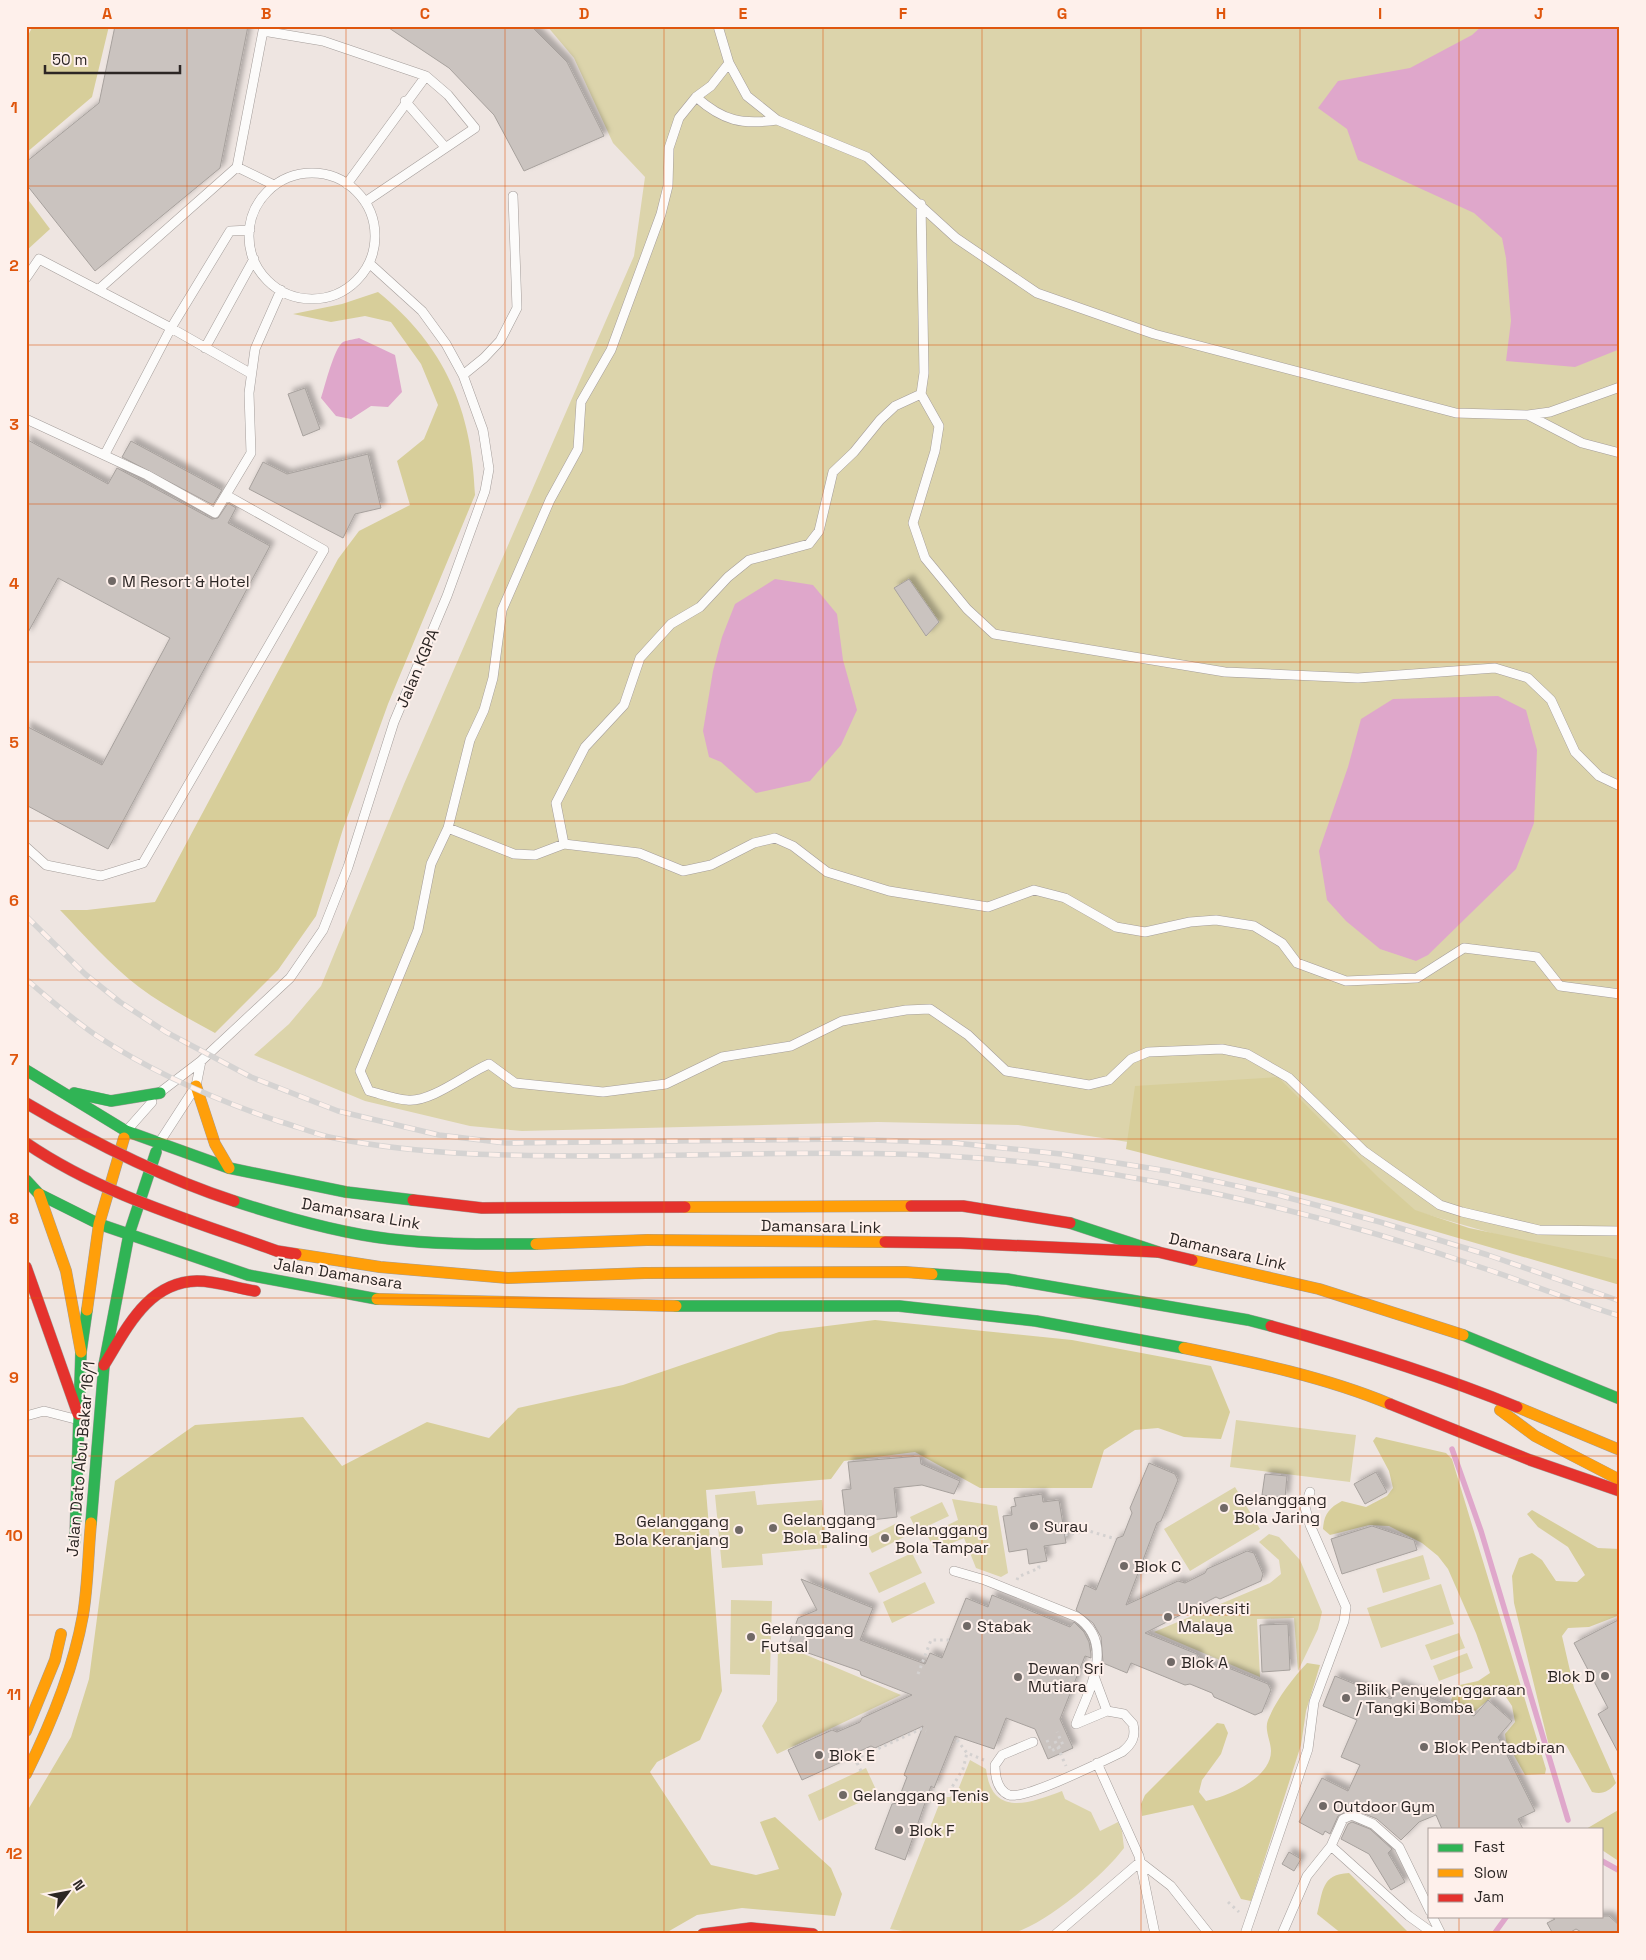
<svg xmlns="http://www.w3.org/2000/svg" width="1646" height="1960" font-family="'Space Grotesk',sans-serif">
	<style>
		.green { fill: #dcd4ab }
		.forest { fill: #d7ce9a }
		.water { fill: #dfa7cb }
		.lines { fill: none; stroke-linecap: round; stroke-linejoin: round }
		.stream { stroke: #dfa7cb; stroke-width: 5.5 }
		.building { fill: #cac3bf; stroke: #a7a19d; filter: url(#shadow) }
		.lane-casing { stroke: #a49d9a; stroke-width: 10 }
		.fast-casing { stroke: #a49d9a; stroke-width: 12 }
		.slow-casing { stroke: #a49d9a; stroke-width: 12 }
		.jam-casing { stroke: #a49d9a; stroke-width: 12 }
		.path { stroke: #d4d1d0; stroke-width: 3; stroke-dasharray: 2.5 4; stroke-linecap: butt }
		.lane { stroke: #fcfbfa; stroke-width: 9 }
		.fast { stroke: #30b455; stroke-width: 11 }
		.slow { stroke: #ff9f0a; stroke-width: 11 }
		.jam { stroke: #e5322d; stroke-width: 11 }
		.rail-casing { stroke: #d5d3d2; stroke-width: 5.5 }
		.rail { stroke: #fef0eb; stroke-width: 4; stroke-dasharray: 11; stroke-linecap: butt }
		.fast-bridge-casing { stroke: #a49d9a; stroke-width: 12; stroke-linecap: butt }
		.slow-bridge-casing { stroke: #a49d9a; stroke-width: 12; stroke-linecap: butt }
		.jam-bridge-casing { stroke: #a49d9a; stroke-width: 12; stroke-linecap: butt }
		.fast-bridge { stroke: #30b455; stroke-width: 11 }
		.slow-bridge { stroke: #ff9f0a; stroke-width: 11 }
		.jam-bridge { stroke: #e5322d; stroke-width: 11 }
		.grid { fill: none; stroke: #df560d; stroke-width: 1; stroke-opacity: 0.55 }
		.poi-dot { fill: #706966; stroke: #fef0eb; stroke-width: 2 }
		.labels { text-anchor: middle; stroke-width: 4; stroke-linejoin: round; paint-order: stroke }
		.poi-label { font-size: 16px; fill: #2c2624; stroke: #fef0eb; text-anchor: start }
		.street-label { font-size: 16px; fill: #2c2624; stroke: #fef0eb }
		.neatline { fill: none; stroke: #df560d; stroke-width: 2 }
		.grid-label { font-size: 16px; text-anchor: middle; font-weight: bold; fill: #df560d }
	</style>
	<defs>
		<filter id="shadow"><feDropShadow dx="4.5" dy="-4.5" stdDeviation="2.5" flood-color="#0004"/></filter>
	</defs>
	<rect width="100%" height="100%" fill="#eee5e1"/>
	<!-- green -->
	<path class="green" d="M547 26H1620V1270L1415 1211 1355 1177 1018 1125 878 1122 522 1131 470 1126 365 1101 254 1055 289 1024 321 986 404 784 634 256 645 177 613 143 574 58Z
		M1236 1420 1356 1435 1350 1482 1230 1467Z
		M1235 1487 1260 1529 1190 1571 1164 1529Z
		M755 1491 757 1505 822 1500 827 1548 762 1554 763 1565 722 1568 715 1495Z
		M952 1499 997 1506 1008 1573 1001 1577 976 1568 964 1538 935 1550 927 1535 958 1520Z
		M942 1502 949 1516 917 1531 910 1517Z
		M897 1523 904 1537 872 1553 865 1539Z
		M1269 1534 1279 1537 1300 1560 1322 1612 1318 1629 1298 1671 1294 1618 1257 1619 1260 1677 1154 1632 1270 1583 1281 1574 1279 1560 1259 1542Z
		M912 1553 922 1573 879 1593 869 1573Z
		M1423 1555 1430 1579 1383 1593 1376 1569Z
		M925 1582 935 1603 892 1623 883 1602Z
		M1441 1584 1454 1624 1381 1648 1367 1608Z
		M731 1600 772 1601 770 1675 730 1674Z
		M1459 1633 1465 1648 1431 1660 1425 1645Z
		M778 1643 901 1695 777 1754 762 1726 777 1701Z
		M1467 1653 1473 1668 1439 1681 1433 1666Z
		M970 1760 986 1769C992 1818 1030 1803 1062 1791L1065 1799 1091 1812 1100 1831 1118 1822 1122 1831 1124 1848C1104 1875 1044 1926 1012 1933 1002 1936 991 1934 981 1934 950 1934 920 1934 890 1929L942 1797H950L958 1790Z
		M866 1768 878 1794 819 1821 808 1795Z"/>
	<!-- forest -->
	<path class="forest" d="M33 26H109L92 97 26 153V39Z
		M26 197 50 229 26 251Z
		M378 292C445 346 472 410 475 495L388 704 343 829 316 916 278 970 215 1033C189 1019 163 1005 139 987 110 965 85 936 60 910H87L155 902 338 559 359 531 410 505 397 461 424 439 438 405 421 364 391 322 365 316 331 322 293 314 342 304Z
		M1278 1077 1379 1178 1415 1210 1469 1228 1620 1260V1285L1338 1203 1126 1149 1135 1086Z
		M875 1320 1072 1340 1211 1366 1230 1412 1221 1439 1184 1437 1158 1428 1135 1430 1104 1450 1092 1488H980L915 1452 844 1461 831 1479 706 1490 722 1691 700 1740 657 1762 650 1772 711 1865 756 1875 779 1869 760 1822 775 1817 831 1868 842 1894 835 1916 742 1908 697 1915 664 1934H26V1813L71 1737 89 1679 115 1481 195 1425 303 1417 342 1466 427 1422 489 1438 518 1408 623 1385 779 1332Z
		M1376 1437 1446 1453 1452 1459 1546 1769 1545 1774 1525 1775 1506 1741 1505 1734 1515 1722 1512 1706 1504 1694 1494 1695 1474 1712 1451 1701 1455 1686 1478 1681 1490 1673 1476 1633 1448 1569 1438 1556 1422 1543 1389 1526 1369 1525 1330 1535 1323 1529C1324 1514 1329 1508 1342 1501L1366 1507 1387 1496 1393 1488 1389 1471 1373 1441Z
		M1532 1510 1598 1548 1620 1549V1615L1589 1627 1568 1628 1562 1636 1574 1688 1616 1783C1609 1791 1603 1795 1592 1792L1566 1745 1559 1750H1550L1514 1603 1512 1576 1519 1558 1532 1553 1542 1560 1556 1581 1577 1582 1585 1575 1568 1547 1538 1527 1527 1514Z
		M1307 1663 1320 1665 1306 1711 1301 1745 1251 1901 1241 1899 1193 1805 1142 1816 1141 1804 1145 1795 1217 1723 1224 1724 1228 1733 1221 1754 1202 1780 1199 1792 1206 1801C1229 1796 1271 1778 1271 1751 1271 1741 1264 1730 1268 1720 1276 1700 1292 1679 1307 1663Z
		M1620 1809V1862L1602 1850V1829H1586Z
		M1349 1873 1410 1934H1342L1317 1914C1323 1892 1321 1874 1349 1873Z"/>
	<!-- water -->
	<path class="water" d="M1482 26H1620V349L1575 367 1506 361 1511 321 1506 258 1502 238 1474 213 1358 160 1347 129 1318 108 1338 81 1410 68 1472 35Z
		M359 338 395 355 402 392 388 407 371 406 351 419 336 416 321 398C325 386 334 348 343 342 348 340 355 339 359 338Z
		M775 579 813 585 837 614 843 660 857 710 841 745 810 781 756 793 721 762 709 757 703 731 713 671 722 637 735 604Z
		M1498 696 1526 710 1537 750 1534 823 1516 869 1428 955 1416 961 1380 949 1346 921 1327 900 1319 851 1348 767 1361 719 1393 699Z"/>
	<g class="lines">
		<!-- stream -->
		<path class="stream" d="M1452 1449 1481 1531 1568 1820
			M1602 1861 1620 1871
			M1494 1934 1507 1916"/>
	</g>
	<!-- building -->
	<path class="building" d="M115 26H248L220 168 95 271 26 184V162L99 103Z
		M386 26H531L567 62 604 136 524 171 494 115 449 68Z
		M305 388 320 429 303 436 288 394Z
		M26 439 108 484 117 468 212 519 218 518 228 503 236 508 228 523 270 546 108 849 26 805V726L102 765 170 638 58 578 26 636Z
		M131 441 222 490 213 505 122 457Z
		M368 454 381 508 355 514 343 538 249 489 263 462 287 474Z
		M909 579 939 622 926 636 894 588Z
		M920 1456 921 1464 960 1481 954 1494 922 1485 894 1488 897 1517 846 1523 842 1490 851 1489 848 1462Z
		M1149 1463 1175 1474 1178 1480 1161 1521 1157 1523 1126 1605 1178 1581 1185 1583 1205 1573 1207 1569 1247 1551 1254 1553 1263 1574 1261 1581 1220 1599 1216 1597 1145 1633 1197 1654 1200 1660 1222 1669 1226 1667 1268 1684 1271 1690 1262 1712 1255 1715 1214 1697 1212 1693 1190 1684 1185 1685 1131 1663 1127 1673 1103 1663 1101 1637 1093 1623 1076 1610 1085 1585 1096 1590 1117 1538 1123 1536 1132 1513 1130 1508Z
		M1376 1472 1387 1492 1365 1504 1354 1484Z
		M1265 1474 1287 1476 1285 1498 1262 1495Z
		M1042 1494 1043 1502 1059 1500 1066 1543 1044 1546 1047 1561 1029 1564 1027 1549 1009 1552 1003 1516 1012 1515 1011 1507 1016 1506 1014 1498Z
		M1372 1526 1414 1540 1417 1550 1342 1574 1331 1539Z
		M801 1579 873 1608 860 1640 925 1664 930 1653 942 1658 966 1598 988 1607 992 1595 1070 1627 1074 1622 1084 1632 1089 1642 1091 1654V1658L1085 1656 1060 1719 1073 1748 1048 1759 1035 1729 1006 1718 994 1749 955 1736 934 1788 931 1786 905 1860 875 1849 892 1804 897 1803 907 1777 904 1775 923 1726 875 1748 871 1746 849 1756 846 1760 802 1780 788 1750 832 1730 837 1732 860 1722 862 1718 912 1695 861 1675 860 1671 788 1646 798 1618 817 1610Z
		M1620 1619V1756L1598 1714 1608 1708 1574 1643Z
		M1288 1624 1290 1670 1262 1672 1260 1625Z
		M1335 1676 1391 1699 1396 1683 1474 1716 1488 1700 1512 1721 1498 1737 1535 1811 1518 1819 1523 1829H1442L1436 1815 1419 1822 1401 1840 1377 1819 1352 1809 1338 1816 1330 1834 1325 1831 1323 1835 1299 1822 1322 1778 1348 1791 1360 1765 1341 1757 1357 1720 1323 1706Z
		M1352 1822 1370 1829 1392 1849 1388 1853 1405 1882 1391 1890 1369 1854 1341 1839 1348 1824Z
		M1289 1852 1301 1859 1294 1871 1282 1864Z
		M1549 1916H1609L1620 1926V1934H1585L1576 1929 1567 1934H1553L1547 1923 1555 1919Z"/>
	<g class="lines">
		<defs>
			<path id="lane" d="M718 26 729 63 747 96 777 120 867 157 956 238 1037 293 1154 334 1456 413 1528 415 1550 412 1620 387
				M729 63 711 86 696 97 679 118 669 148 668 186 661 214 611 350 581 402 578 449 550 500 502 610 493 678 484 710 470 740 448 828 431 864 418 930 360 1071 369 1091C381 1094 394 1099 407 1100 431 1103 467 1073 489 1064L515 1083 603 1092 666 1084 722 1057 791 1046 842 1021 906 1010 930 1009 968 1035 1006 1071 1089 1085 1109 1080 1131 1059 1148 1052 1222 1049 1247 1054 1289 1078 1364 1151 1440 1205 1462 1212 1539 1230 1620 1231
				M696 97C723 121 742 125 777 120
				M405 101 445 147
				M237 167 274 185
				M249 236a63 63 0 1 1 126 0a63 63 0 1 1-126 0Z
				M365 202 475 128 448 95 426 76
				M26 278 39 259 171 328 230 231 250 230
				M98 290 237 167 263 31 323 41 426 76 347 184
				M205 348 254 259
				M463 375 484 358 500 341 517 308 513 196
				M921 394 939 426 935 451 913 523 925 558 967 609 994 634 1225 672 1358 678 1495 668 1528 678 1551 700 1575 752 1599 776 1620 786
				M1528 415 1582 443 1620 453
				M26 419 147 475 215 513 251 453 249 393 255 349 281 290
				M105 454 171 328 250 373
				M448 828 514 854 535 855 564 844 639 853 683 871 711 865 754 843 775 838 793 846 827 872 889 891 988 907 1034 890 1065 898 1116 927 1145 932 1190 922 1216 920 1254 926 1282 943 1297 963 1346 981 1417 978 1464 948 1537 957 1560 986 1620 994
				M564 844 556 803 585 747 624 705 640 658 671 624 700 607 728 577 749 560 809 544 819 531 833 472 854 452 880 420 895 406 921 394 924 373 921 204
				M26 847 46 865 101 876 143 863 324 550 226 495
				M163 1090 201 1061 290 978 323 930 348 867 394 722 447 596 485 491 489 469 483 430 463 375 446 344 422 311 369 263
				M129 1128 152 1102
				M161 1140 196 1086 201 1061
				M26 1416 44 1411 75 1419
				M954 1571 985 1580 1077 1617C1116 1643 1089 1690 1076 1724
				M1076 1724 1107 1711
				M1033 1742 1002 1755 995 1765C995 1777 997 1790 1009 1795 1025 1800 1103 1761 1122 1752 1132 1744 1136 1737 1133 1724L1124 1714 1107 1711 1094 1676
				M1097 1763 1139 1856 1155 1934
				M1331 1846 1409 1916 1434 1934
				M1432 1916 1441 1934
				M1056 1934 1140 1862 1171 1886 1209 1934
				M1245 1934 1308 1749 1314 1702 1344 1621 1346 1607 1310 1525 1305 1507 1310 1492
				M1282 1934 1307 1876 1331 1846 1343 1819 1352 1815 1373 1824 1399 1847 1430 1911"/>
			<path id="fast" d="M26 1070 126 1131 229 1168 346 1192 413 1200
				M74 1093 111 1101 160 1093
				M26 1180 39 1194 99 1224 248 1275 377 1299
				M1070 1223 1158 1252
				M932 1274 1007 1279 1248 1320 1271 1326
				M676 1306H899L1036 1321 1184 1348
				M1463 1335 1620 1399
				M91 1523 104 1365 129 1234 156 1152
				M75 1542 81 1352 87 1310"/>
			<path id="slow" d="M196 1086 215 1144 229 1168
				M39 1194 66 1271 81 1352
				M685 1207 911 1206
				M647 1240 885 1242
				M1192 1260 1319 1289 1463 1335
				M645 1273 905 1272 932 1274
				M377 1299 676 1306
				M87 1310 99 1224 124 1138
				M1184 1348C1253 1362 1325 1377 1390 1404
				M1517 1407 1620 1450
				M1500 1410 1535 1436 1620 1480
				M26 1731 55 1660 61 1634
				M26 1774C51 1724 73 1671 83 1615 88 1585 88 1554 91 1523"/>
			<path id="jam" d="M413 1200 482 1208 685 1207
				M911 1206H963L1070 1223
				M885 1242 960 1243 1158 1252 1192 1260
				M26 1267 78 1414
				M1271 1326C1355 1349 1437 1374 1517 1407
				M104 1365C127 1328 148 1282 197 1281 217 1281 236 1288 255 1291
				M1390 1404 1530 1460 1620 1491
				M703 1934 751 1928 813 1934"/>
		</defs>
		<!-- lane casing -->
		<use href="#lane" class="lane-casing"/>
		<!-- fast casing -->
		<use href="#fast" class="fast-casing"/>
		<!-- slow casing -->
		<use href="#slow" class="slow-casing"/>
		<!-- jam casing -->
		<use href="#jam" class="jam-casing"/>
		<!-- path -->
		<path class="path" d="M1065 1535 1089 1531 1116 1539
			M1017 1580 1018 1577 1039 1568 1038 1562
			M918 1674 931 1640H949
			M957 1740 967 1753 984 1760
			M1047 1740 1051 1751 1063 1745 1057 1732
			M1055 1741 1066 1766
			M861 1771 857 1763 864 1760 862 1756 921 1729 926 1731
			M949 1792 963 1769 967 1753
			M1228 1902 1239 1912
			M1560 1916V1917"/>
		<!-- lane -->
		<use href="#lane" class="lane"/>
		<!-- fast -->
		<use href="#fast" class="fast"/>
		<!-- slow -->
		<use href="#slow" class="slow"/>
		<!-- jam -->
		<use href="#jam" class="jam"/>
		<defs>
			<path id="rail" d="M26 916 85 974 120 1002 166 1032 251 1077 338 1111 439 1135 506 1143 847 1139 955 1143 1061 1154 1168 1171 1278 1195 1380 1222 1488 1255 1620 1301
				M26 979C49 999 72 1019 97 1036 152 1072 216 1100 278 1121 296 1126 315 1134 334 1138 424 1156 516 1156 608 1156 760 1155 914 1146 1065 1167 1208 1187 1350 1222 1486 1269 1531 1284 1574 1302 1620 1316"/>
		</defs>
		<!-- rail casing -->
		<use href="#rail" class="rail-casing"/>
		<!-- rail -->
		<use href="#rail" class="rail"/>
		<defs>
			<path id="fast-bridge" d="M234 1201C283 1217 339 1233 390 1239 438 1245 488 1244 536 1244"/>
			<path id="slow-bridge" d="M536 1244 647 1240
				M296 1254 380 1267 508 1278 645 1273"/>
			<path id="jam-bridge" d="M26 1103C92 1142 160 1177 234 1201
				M26 1143C102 1195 191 1220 277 1251L296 1254"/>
		</defs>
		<!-- fast-bridge casing -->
		<use href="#fast-bridge" class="fast-bridge-casing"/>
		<!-- slow-bridge casing -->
		<use href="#slow-bridge" class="slow-bridge-casing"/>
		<!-- jam-bridge casing -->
		<use href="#jam-bridge" class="jam-bridge-casing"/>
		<!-- fast-bridge -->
		<use href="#fast-bridge" class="fast-bridge"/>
		<!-- slow-bridge -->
		<use href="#slow-bridge" class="slow-bridge"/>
		<!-- jam-bridge -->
		<use href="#jam-bridge" class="jam-bridge"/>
	</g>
	<!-- grid -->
	<path class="grid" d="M187 26V1934M346 26V1934M505 26V1934M664 26V1934M823 26V1934M982 26V1934M1141 26V1934M1300 26V1934M1459 26V1829M26 186H1620M26 345H1620M26 504H1620M26 662H1620M26 821H1620M26 980H1620M26 1139H1620M26 1298H1620M26 1456H1620M26 1615H1620M26 1774H1620M1459 1916V1934"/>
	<!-- markers -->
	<g class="poi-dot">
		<circle cx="112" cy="581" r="5"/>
		<circle cx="1224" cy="1508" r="5"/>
		<circle cx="1034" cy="1526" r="5"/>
		<circle cx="773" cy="1528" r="5"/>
		<circle cx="739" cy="1530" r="5"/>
		<circle cx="885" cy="1538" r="5"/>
		<circle cx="1124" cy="1566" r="5"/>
		<circle cx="1168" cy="1617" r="5"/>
		<circle cx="967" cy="1626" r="5"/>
		<circle cx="751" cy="1637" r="5"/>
		<circle cx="1171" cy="1662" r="5"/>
		<circle cx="1605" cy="1676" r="5"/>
		<circle cx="1018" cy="1677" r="5"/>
		<circle cx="1346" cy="1698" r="5"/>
		<circle cx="1424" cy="1747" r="5"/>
		<circle cx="819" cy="1755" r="5"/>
		<circle cx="843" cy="1795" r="5"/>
		<circle cx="1323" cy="1806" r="5"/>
		<circle cx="899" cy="1830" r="5"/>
	</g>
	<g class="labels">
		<!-- poi labels -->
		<g class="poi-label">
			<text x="122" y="587">M Resort &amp; Hotel</text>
			<text x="1234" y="1505">Gelanggang<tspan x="1234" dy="18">Bola Jaring</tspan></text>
			<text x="783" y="1525">Gelanggang<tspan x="783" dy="18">Bola Baling</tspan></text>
			<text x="729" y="1527" text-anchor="end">Gelanggang<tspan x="729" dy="18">Bola Keranjang</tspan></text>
			<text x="1044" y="1532">Surau</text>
			<text x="895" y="1535">Gelanggang<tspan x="895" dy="18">Bola Tampar</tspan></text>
			<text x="1134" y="1572">Blok C</text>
			<text x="1178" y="1614">Universiti<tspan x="1178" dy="18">Malaya</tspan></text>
			<text x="977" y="1632">Stabak</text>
			<text x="761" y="1634">Gelanggang<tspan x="761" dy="18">Futsal</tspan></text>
			<text x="1181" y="1668">Blok A</text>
			<text x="1028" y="1674">Dewan Sri<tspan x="1028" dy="18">Mutiara</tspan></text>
			<text x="1595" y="1682" text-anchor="end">Blok D</text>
			<text x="1356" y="1695">Bilik Penyelenggaraan<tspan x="1356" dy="18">/ Tangki Bomba</tspan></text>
			<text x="1434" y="1753">Blok Pentadbiran</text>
			<text x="829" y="1761">Blok E</text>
			<text x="853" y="1801">Gelanggang Tenis</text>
			<text x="1333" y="1812">Outdoor Gym</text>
			<text x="909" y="1836">Blok F</text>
		</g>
		<!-- street labels -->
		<g class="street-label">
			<text transform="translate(417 668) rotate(-67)" y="6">Jalan KGPA</text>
			<text transform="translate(361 1213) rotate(10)" y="6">Damansara Link</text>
			<text transform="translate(821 1226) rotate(1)" y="6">Damansara Link</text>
			<text transform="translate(1228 1251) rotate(13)" y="6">Damansara Link</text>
			<text transform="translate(338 1273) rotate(9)" y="6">Jalan Damansara</text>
			<text transform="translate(80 1459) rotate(-85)" y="6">Jalan Dato Abu Bakar 16/1</text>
		</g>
	</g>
	<!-- border -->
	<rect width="1646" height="1960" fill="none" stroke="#fef0eb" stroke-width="55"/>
	<!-- legend -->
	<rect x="1428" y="1828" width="175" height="90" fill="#fef0eb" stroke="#aa9f9b"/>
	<rect x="1438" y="1844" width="25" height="8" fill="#30b455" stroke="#aa9f9b"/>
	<text x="1474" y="1852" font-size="15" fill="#2c2624">Fast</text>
	<rect x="1438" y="1869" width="25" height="8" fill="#ff9f0a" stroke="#aa9f9b"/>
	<text x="1474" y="1878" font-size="15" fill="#2c2624">Slow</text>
	<rect x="1438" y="1894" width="25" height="8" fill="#e5322d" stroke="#aa9f9b"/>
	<text x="1474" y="1902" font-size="15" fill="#2c2624">Jam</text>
	<!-- north arrow -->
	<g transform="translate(68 1892) rotate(58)" stroke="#fef0eb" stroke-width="4" paint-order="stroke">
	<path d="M0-4L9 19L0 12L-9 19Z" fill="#2c2624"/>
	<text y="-8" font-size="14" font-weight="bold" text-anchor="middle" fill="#2c2624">N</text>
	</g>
	<!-- scale -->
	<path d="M45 65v8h135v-8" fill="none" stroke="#2c2624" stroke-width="2.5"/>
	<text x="52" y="65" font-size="15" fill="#2c2624" stroke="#fef0eb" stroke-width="4" paint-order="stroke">50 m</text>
	<rect x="28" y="28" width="1590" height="1904" class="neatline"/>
	<g class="grid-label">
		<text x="107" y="19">A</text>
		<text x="266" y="19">B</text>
		<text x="425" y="19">C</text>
		<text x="584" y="19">D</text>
		<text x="743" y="19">E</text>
		<text x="903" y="19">F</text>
		<text x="1062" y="19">G</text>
		<text x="1221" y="19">H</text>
		<text x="1380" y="19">I</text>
		<text x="1539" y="19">J</text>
		<text x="14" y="113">1</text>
		<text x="14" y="271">2</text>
		<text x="14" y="430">3</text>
		<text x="14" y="589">4</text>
		<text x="14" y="748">5</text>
		<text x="14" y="906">6</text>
		<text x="14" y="1065">7</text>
		<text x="14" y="1224">8</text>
		<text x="14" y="1383">9</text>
		<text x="14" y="1541">10</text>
		<text x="14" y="1700">11</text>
		<text x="14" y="1859">12</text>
	</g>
</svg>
